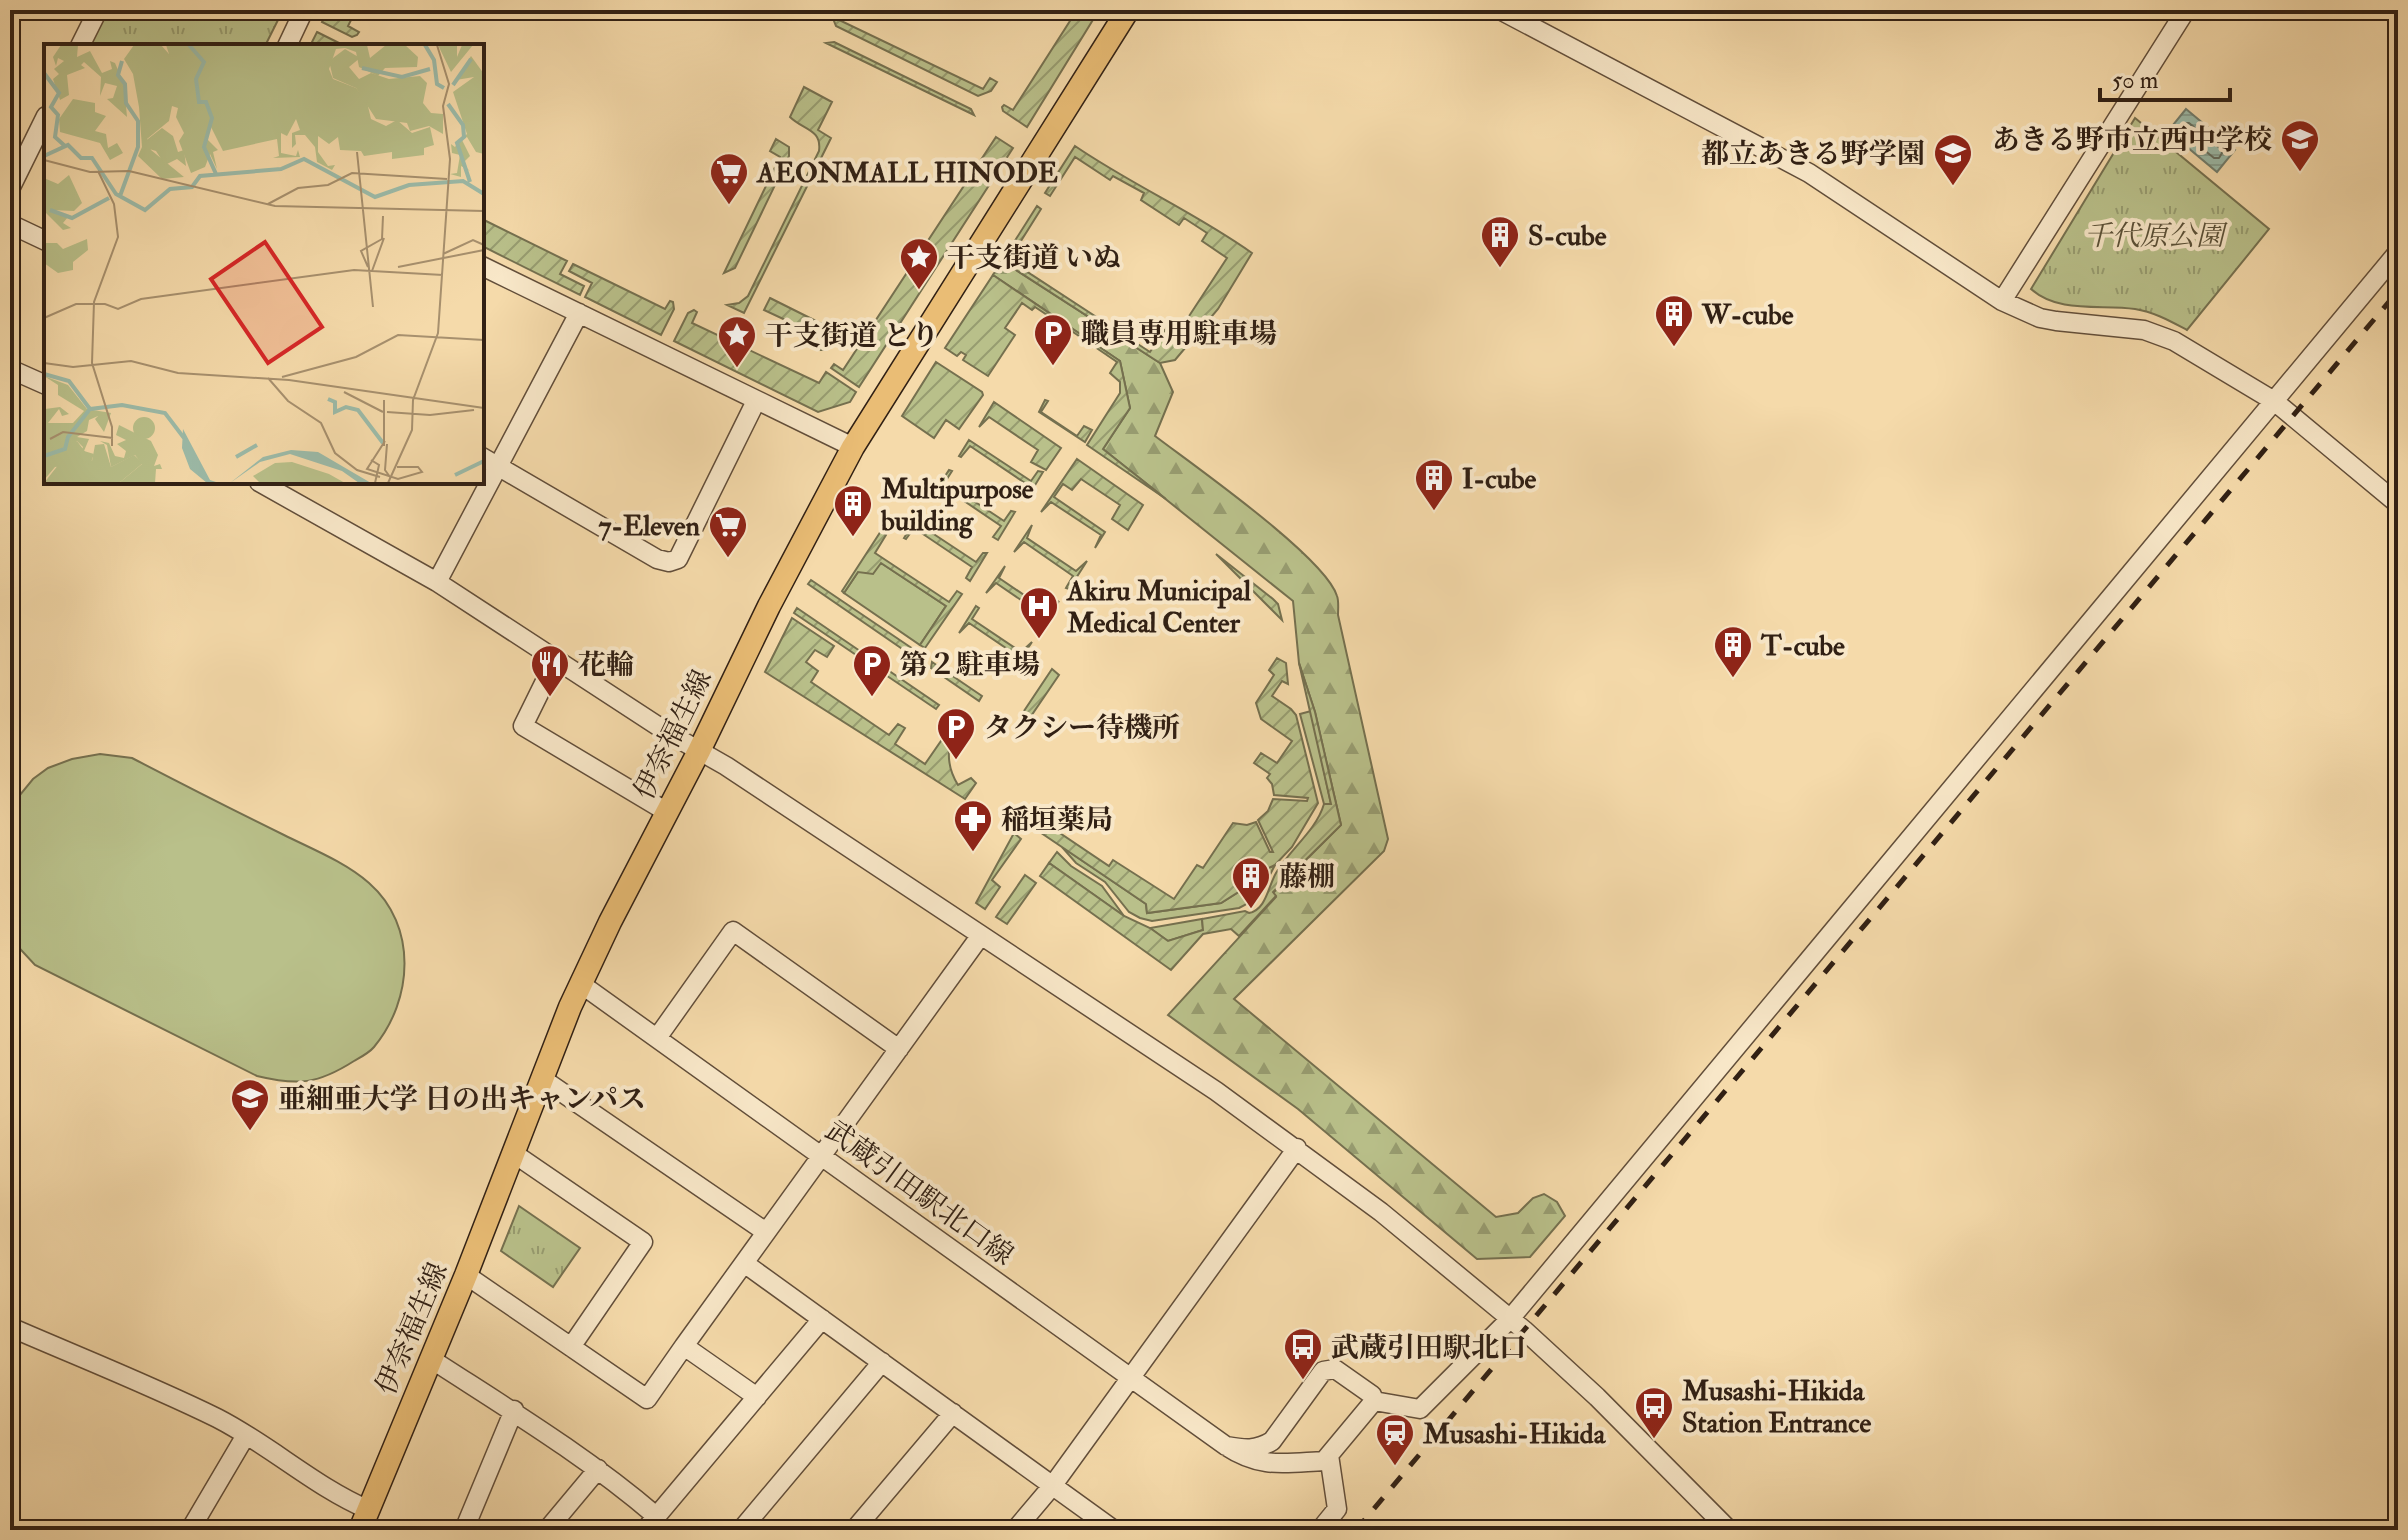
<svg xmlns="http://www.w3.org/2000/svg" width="2408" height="1540" font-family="'IM FELL Double Pica','Noto Serif JP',serif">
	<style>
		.grass { fill: #b9c08a; stroke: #75704f; stroke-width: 2 }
		.forest { fill: url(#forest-firs); stroke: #75704f; stroke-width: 2 }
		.park { fill: url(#park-tufts); stroke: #75704f; stroke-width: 2 }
		.garden { fill: url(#garden-furrows); stroke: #75704f; stroke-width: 2 }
		.water { fill: url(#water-rules); stroke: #717d6d; stroke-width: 2 }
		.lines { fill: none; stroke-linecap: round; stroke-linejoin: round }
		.shore { stroke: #666e5e; stroke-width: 2 }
		.minor-casing { stroke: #624e3a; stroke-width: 21 }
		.major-casing { stroke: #312014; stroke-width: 25 }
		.minor { stroke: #f8e7c8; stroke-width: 18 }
		.major { stroke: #eabd75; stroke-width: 22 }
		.rail { stroke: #312014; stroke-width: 5; stroke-dasharray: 14 14; stroke-linecap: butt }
		.labels { text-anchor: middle; stroke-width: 8; stroke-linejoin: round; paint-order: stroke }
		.poi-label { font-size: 28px; font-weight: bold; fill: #312014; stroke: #f8e7c8; text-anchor: start }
		.park-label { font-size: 28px; font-style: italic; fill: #5a5037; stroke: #f8e7c8 }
		.street-label { font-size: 28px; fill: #312014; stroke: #f8e7c8 }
		.inset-river { fill: none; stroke: #9cbba9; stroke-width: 4 }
		.inset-road { fill: none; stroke: #a7906e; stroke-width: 2 }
		.view { fill: #d62828; fill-opacity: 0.15; stroke: #d62828; stroke-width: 4 }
		.inset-edge { fill: none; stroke: #312014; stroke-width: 4 }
	</style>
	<defs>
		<pattern id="forest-firs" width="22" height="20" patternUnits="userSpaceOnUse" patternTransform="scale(2)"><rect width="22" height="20" fill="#b9c08a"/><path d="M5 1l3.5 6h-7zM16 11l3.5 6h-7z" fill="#979c70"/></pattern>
		<pattern id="park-tufts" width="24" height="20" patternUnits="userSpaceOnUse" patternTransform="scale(2)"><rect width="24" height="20" fill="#b9c08a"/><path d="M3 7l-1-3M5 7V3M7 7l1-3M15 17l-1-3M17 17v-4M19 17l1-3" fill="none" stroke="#979c70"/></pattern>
		<pattern id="garden-furrows" width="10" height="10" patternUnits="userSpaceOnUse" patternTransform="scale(2)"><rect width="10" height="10" fill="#b9c08a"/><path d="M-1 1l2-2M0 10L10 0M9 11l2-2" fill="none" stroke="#979c70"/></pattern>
		<pattern id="water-rules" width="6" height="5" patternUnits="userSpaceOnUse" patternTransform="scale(2)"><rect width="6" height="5" fill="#9cbba9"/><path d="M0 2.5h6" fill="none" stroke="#87a091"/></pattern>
	</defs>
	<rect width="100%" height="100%" fill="#f5daaa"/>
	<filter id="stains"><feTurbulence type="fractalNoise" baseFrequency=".0025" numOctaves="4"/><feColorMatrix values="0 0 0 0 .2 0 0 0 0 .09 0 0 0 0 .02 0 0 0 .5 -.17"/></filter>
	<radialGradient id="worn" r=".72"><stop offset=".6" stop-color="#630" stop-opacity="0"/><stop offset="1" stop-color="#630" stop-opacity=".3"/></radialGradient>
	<!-- grass -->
	<path class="grass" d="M881 563 946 606 920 645 844 593 858 572Z
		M1311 711 1331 804H1324L1300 714Z
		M100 754 132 758C182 784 233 810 284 835 312 849 345 862 369 883 418 926 413 1000 374 1047 369 1053 361 1057 354 1061 318 1084 298 1086 257 1076L35 965 10 938V807L33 779 48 768 72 759Z
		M1062 847 1146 904 1147 913 1221 903 1240 891 1249 877 1275 865C1265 884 1259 899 1239 908L1152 921 1140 918 1129 912 1105 882 1076 863Z
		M1057 852 1071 866 1102 886 1124 916 1049 863Z
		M1202 919 1203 930 1168 941 1150 928Z"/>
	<!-- forest -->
	<path class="forest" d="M1002 261 1160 363 1173 392 1155 436C1193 465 1325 557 1337 596 1339 601 1338 609 1338 615L1388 839 1384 851 1234 999 1496 1217 1518 1213 1533 1198 1544 1194 1557 1202 1565 1216 1530 1257 1477 1259 1298 1109 1168 1015 1276 897 1273 893 1341 825 1315 712 1299 663 1293 601 1103 449 1130 408 1120 361 993 275Z"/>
	<!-- park -->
	<path class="park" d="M107 10H283L265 46H89Z
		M2135 118 2269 229 2187 330C2170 321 2154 312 2135 309 2101 304 2059 314 2031 289Z
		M519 1206 580 1248 553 1287 501 1251Z"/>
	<!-- garden -->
	<path class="garden" d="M328 10H356L348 26 359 32 357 35 352 37 322 22Z
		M838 10H841L837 19 983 89 990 78 997 82 991 91 978 96 836 26 834 21Z
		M1077 10H1099L1027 127 1003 111 1002 107 1004 105 1013 110Z
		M317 32 345 46H310Z
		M834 42 971 109 974 115 826 43Z
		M804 87 832 102 818 130 831 138 744 313 727 305 739 303 748 296 819 151C822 129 803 130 790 117Z
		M996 137 1013 148 859 387 831 368 834 364 843 370Z
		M776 139 789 147V156L735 268 724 273 780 157 770 151Z
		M1075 146C1132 185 1196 213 1252 253L1218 309 1175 360 1160 363 1002 261 1037 206 1041 209 1009 260 1150 352 1167 327 1178 333 1227 258 1202 241 1207 233 1184 218 1179 225 1141 200 1144 193 1113 176 1110 180 1075 157 1050 196 1045 193Z
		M482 219 567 261 560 274 584 286 580 295 482 246Z
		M573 264 665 309 670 301 673 302 674 309 661 335 585 297 592 283 569 271Z
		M993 275 1120 361 1130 408 1103 449 1166 499 1087 445 1120 393V382L1110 373 1117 362 1051 317 1042 329 1040 325 1047 315 1035 307 1032 310 1022 303 1005 328 1015 335 988 376 963 360 966 355 961 352 957 356 945 348Z
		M770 298 836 331 823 350H819L824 338 764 310Z
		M694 310 697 312 692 323 819 383 826 372 856 392 850 402 818 412 674 341 688 313Z
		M936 362 982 392 983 395 959 429 946 420 934 438 902 416Z
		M1045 400 1048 401 1041 412 1077 436 1084 426 1092 430 1085 442 1039 412Z
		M994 402 1061 448 1046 470 1031 462 1038 450 989 417 979 427Z
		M969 440 1031 481 1038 471 1043 472 1026 500 1021 497 1028 485 970 446 961 457 959 456Z
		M1077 459 1143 505 1128 530 1112 519 1120 505 1081 479 1072 490 1063 484 1054 497 1105 532 1095 548 1101 535 1051 502 1041 512Z
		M949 470 952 471 945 482 1004 521 1011 511 1015 512 998 540 993 537 1001 526 942 486 934 498 932 496Z
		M921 511 924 512 917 523 976 562 983 553H987L970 581 966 578 972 567 914 528 906 539 904 538Z
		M1032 525 1027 538 1076 571 1087 561 1069 589 1066 588 1073 576 1024 542 1014 552Z
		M881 531 886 535 875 553 949 602 957 591 962 594 925 648 920 645 946 606 881 563 873 574 858 572 844 593 842 591Z
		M1216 554 1273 599 1278 604 1282 620Z
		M1005 566 999 578 1049 612 1059 601 1041 629 1039 628 1046 617 996 583 986 593Z
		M811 580 919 653 914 657 808 584Z
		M976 606 979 608 972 619 1021 652 1032 642 1014 669 1011 668 1019 657 969 623 959 633Z
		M797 608 939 705 936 709 794 613Z
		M792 618 834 646 827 657 815 650 806 662 818 671 811 682 889 735 898 724 905 728 895 744 925 764 950 728 967 740 952 736C946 754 948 769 958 785L971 778 976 783 965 799 765 672Z
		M1277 658 1286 663 1288 684 1282 681 1272 696 1291 709 1296 715 1318 803 1292 847 1275 865 1249 877 1240 891 1221 903 1147 913 1146 904 1028 824 1029 815H1033L1109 866 1113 860 1174 899 1197 865 1203 868 1233 823 1247 825 1256 822 1270 852H1273L1258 820 1268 811 1273 799 1307 801 1308 798 1274 795 1272 784 1267 778 1270 774 1254 763 1261 753 1277 763 1292 741 1261 719 1256 703 1274 675 1269 670Z
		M932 662 982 696 979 701 931 668Z
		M1299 663 1315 712 1341 825 1273 892 1276 896 1239 936 1231 929 1203 934 1171 970 1040 876 1049 863 1124 916 1150 928 1168 941 1203 930 1202 919 1245 911 1249 913C1266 910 1268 887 1276 873 1290 849 1316 831 1324 804H1331Z
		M1052 669 1059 675 1029 719 1022 714Z
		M1014 833 1021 839 992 880 1000 887 985 909 976 903Z
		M1025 875 1036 883 1007 924 996 917Z"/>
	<!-- water -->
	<path class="water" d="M2186 109 2235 150 2217 172 2168 131Z"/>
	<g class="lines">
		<!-- shore -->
		<path class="shore" d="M2185 123H2189L2221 149 2222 153 2219 158H2214L2182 132 2181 128Z"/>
		<defs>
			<path id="minor" d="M1500 10 1809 173 2002 301 2040 318 2056 321 2144 330 2174 341 2274 401 2398 504
				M80 46 98 10
				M287 46 304 10
				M10 189 46 116
				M10 224 46 241
				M482 266 853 447
				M2002 301 2186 10
				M10 369 46 385
				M482 457 657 559 669 562 678 559 756 401
				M259 482 437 582 670 734 726 766 1216 1091 1381 1212 1524 1330 1597 1397 1729 1530
				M437 582 579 313
				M556 659 523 726 667 812
				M581 984 1226 1446C1261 1469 1284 1463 1324 1461L1374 1401 1372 1395 1335 1369 1323 1371 1272 1441C1256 1451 1244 1449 1226 1446
				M657 1038 733 931 899 1049
				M541 1078 766 1232
				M513 1153 643 1242 571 1347
				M744 1263 1114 1530
				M466 1275 647 1399 684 1346
				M10 1327C79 1357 150 1385 217 1418 270 1445 315 1487 369 1510
				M431 1359C508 1409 586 1456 656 1516
				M757 1397 684 1346 981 935
				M1374 1401 1420 1409 1510 1319 2398 252
				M190 1530 246 1435
				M464 1530 514 1410
				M547 1530 598 1469
				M645 1530 822 1319
				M741 1530 882 1362
				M854 1530 953 1413
				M1015 1530 1053 1485 1297 1148
				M1320 1530 1337 1509 1329 1455"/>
			<path id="major" d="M360 1530 466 1275 570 1007 610 922 699 751 769 606 853 447 1128 10"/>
		</defs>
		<!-- minor casing -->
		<use href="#minor" class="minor-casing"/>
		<!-- major casing -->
		<use href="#major" class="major-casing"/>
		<!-- minor -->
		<use href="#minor" class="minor"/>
		<!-- major -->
		<use href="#major" class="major"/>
		<!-- rail -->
		<path class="rail" d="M1356 1530 2398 291"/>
	</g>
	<!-- icons -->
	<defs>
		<symbol id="school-pin" viewBox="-11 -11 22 30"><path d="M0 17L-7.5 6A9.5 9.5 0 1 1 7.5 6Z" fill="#8f2418" stroke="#f8e7c8"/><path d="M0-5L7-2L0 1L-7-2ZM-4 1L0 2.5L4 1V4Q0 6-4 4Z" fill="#fff"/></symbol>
		<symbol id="supermarket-pin" viewBox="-11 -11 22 30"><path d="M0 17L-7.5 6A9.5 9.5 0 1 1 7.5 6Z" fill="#8f2418" stroke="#f8e7c8"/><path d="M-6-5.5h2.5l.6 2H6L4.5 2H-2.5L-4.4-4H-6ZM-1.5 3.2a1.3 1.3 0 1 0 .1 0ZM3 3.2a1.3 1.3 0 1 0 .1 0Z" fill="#fff"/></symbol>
		<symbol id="building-pin" viewBox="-11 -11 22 30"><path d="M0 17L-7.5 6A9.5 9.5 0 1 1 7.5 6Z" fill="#8f2418" stroke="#f8e7c8"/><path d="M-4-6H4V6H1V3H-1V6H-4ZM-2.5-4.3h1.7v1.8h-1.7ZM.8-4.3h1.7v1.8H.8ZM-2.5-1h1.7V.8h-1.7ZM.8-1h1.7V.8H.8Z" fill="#fff"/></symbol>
		<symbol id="sight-pin" viewBox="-11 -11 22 30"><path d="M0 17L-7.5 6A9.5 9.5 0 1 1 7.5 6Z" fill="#8f2418" stroke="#f8e7c8"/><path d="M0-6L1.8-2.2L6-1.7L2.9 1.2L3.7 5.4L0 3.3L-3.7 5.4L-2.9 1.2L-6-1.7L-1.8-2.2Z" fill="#fff"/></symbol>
		<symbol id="parking-pin" viewBox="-11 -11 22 30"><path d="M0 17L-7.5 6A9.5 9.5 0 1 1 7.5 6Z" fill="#8f2418" stroke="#f8e7c8"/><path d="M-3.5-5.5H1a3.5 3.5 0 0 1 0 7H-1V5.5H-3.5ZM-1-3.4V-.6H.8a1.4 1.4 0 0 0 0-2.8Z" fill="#fff"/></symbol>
		<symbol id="hospital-pin" viewBox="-11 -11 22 30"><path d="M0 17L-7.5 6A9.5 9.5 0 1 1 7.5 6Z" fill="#8f2418" stroke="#f8e7c8"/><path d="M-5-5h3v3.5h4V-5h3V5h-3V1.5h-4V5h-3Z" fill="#fff"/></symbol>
		<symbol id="restaurant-pin" viewBox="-11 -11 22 30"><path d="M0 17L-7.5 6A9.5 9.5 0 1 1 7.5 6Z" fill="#8f2418" stroke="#f8e7c8"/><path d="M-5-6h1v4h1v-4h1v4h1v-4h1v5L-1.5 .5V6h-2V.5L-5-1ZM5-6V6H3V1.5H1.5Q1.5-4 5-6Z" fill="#fff"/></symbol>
		<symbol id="pharmacy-pin" viewBox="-11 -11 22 30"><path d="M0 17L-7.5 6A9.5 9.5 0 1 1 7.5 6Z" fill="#8f2418" stroke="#f8e7c8"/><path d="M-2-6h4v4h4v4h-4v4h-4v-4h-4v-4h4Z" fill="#fff"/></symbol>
		<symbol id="university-pin" viewBox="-11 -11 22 30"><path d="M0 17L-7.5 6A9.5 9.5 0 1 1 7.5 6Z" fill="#8f2418" stroke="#f8e7c8"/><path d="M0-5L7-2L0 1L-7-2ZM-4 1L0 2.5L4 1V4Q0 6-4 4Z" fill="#fff"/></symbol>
		<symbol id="bus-pin" viewBox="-11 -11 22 30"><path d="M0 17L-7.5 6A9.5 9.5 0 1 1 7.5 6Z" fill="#8f2418" stroke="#f8e7c8"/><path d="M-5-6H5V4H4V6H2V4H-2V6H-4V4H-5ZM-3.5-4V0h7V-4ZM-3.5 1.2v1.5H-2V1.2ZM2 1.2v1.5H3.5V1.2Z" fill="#fff"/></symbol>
		<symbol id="station-pin" viewBox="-11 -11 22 30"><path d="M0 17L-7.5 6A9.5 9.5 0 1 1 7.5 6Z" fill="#8f2418" stroke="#f8e7c8"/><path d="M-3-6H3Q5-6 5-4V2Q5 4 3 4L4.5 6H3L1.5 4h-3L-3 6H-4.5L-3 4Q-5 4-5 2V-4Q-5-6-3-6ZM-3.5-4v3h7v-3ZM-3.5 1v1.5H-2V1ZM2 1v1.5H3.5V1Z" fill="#fff"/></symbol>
	</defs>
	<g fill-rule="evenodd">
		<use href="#school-pin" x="2278" y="117" width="44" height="60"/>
		<use href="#school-pin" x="1931" y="131" width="44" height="60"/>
		<use href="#supermarket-pin" x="707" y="150" width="44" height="60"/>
		<use href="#building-pin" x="1478" y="213" width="44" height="60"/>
		<use href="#sight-pin" x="897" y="235" width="44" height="60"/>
		<use href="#building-pin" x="1652" y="292" width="44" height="60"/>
		<use href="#parking-pin" x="1031" y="311" width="44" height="60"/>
		<use href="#sight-pin" x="715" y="313" width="44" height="60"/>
		<use href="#building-pin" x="1412" y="456" width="44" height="60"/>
		<use href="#building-pin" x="831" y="482" width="44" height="60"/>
		<use href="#supermarket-pin" x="706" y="503" width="44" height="60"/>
		<use href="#hospital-pin" x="1017" y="584" width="44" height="60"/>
		<use href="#building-pin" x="1711" y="623" width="44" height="60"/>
		<use href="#restaurant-pin" x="528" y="642" width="44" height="60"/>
		<use href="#parking-pin" x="850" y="642" width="44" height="60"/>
		<use href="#parking-pin" x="934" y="705" width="44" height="60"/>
		<use href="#pharmacy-pin" x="951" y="797" width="44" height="60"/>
		<use href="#building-pin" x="1229" y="854" width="44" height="60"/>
		<use href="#university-pin" x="228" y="1076" width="44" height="60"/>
		<use href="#bus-pin" x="1281" y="1325" width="44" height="60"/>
		<use href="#bus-pin" x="1632" y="1384" width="44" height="60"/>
		<use href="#station-pin" x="1373" y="1411" width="44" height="60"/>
	</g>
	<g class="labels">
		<!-- poi labels -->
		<g class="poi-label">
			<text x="2272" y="149" text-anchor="end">あきる野市立西中学校</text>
			<text x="1925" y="163" text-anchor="end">都立あきる野学園</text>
			<text x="757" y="182">AEONMALL HINODE</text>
			<text x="1528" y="245">S-cube</text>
			<text x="947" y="267">干支街道 いぬ</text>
			<text x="1702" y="324">W-cube</text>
			<text x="1081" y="343">職員専用駐車場</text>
			<text x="765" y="345">干支街道 とり</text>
			<text x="1462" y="488">I-cube</text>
			<text x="881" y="498">Multipurpose<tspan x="881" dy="32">building</tspan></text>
			<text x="700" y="535" text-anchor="end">7-Eleven</text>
			<text x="1067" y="600">Akiru Municipal<tspan x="1067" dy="32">Medical Center</tspan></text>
			<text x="1761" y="655">T-cube</text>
			<text x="578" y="674">花輪</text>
			<text x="900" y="674">第２駐車場</text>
			<text x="984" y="737">タクシー待機所</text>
			<text x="1001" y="829">稲垣薬局</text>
			<text x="1279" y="886">藤棚</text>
			<text x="278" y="1108">亜細亜大学 日の出キャンパス</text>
			<text x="1331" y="1357">武蔵引田駅北口</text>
			<text x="1682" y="1400">Musashi-Hikida<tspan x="1682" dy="32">Station Entrance</tspan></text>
			<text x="1423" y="1443">Musashi-Hikida</text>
		</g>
		<!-- park labels -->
		<g class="park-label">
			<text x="2154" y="245">千代原公園</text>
		</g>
		<!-- street labels -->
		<g class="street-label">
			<text transform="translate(672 734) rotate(-64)" y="10">伊奈福生線</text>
			<text transform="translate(920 1192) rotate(36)" y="10">武蔵引田駅北口線</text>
			<text transform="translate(411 1328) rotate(-67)" y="10">伊奈福生線</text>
		</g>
	</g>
	<!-- overview -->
	<g transform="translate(44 44)">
		<rect width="440" height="440" fill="#f5daaa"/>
		<path d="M89 384a11 11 0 1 1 22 0a11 11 0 1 1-22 0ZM33 397 48 417 51 401 60 400 67 423 90 411 99 419 75 439H0Z" fill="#b9c08a"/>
		<path d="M17 1H34L33 13 46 7 58 29 68 25 66 17 71 19 80 40 83 73 63 55 69 54 73 42 61 39 56 52 57 33 40 18 37 21 41 24 23 31 25 51 16 56 9 35 15 30 10 25 20 17 14 14 12 22 9 13ZM90 1H117L125 10 122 1H323L326 14 342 1H361L374 13 373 23 341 24 334 32 315 23 312 8 301 4 292 5 285 25 289 35 312 44 323 58 327 75 342 82 353 76 368 89 386 83 390 101 380 104V111L348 115V108L320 112 317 107 296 106 294 93 285 100 274 92V108L284 122 291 121 288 126 273 118 271 103 261 91H251L252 100 248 104V89L256 86 252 75 243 92 237 89V109L252 112 254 106 256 113 229 114 235 112 233 95 179 107 167 83 162 94 174 106 169 108 173 125 166 110 161 123 147 129 135 97 140 89 132 73 134 64 128 62 125 77 103 95 107 106 140 133 118 135 94 112 98 103 95 63 89 30 80 15ZM394 1H413V13L418 1H429L407 28ZM427 12 440 30V110L432 108 423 93 418 96 426 112 418 120 426 127 417 122V133L406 130 413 129 416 111 408 109 407 100 411 103 415 97 423 90 409 48 430 33 412 36ZM29 55 51 59V68L62 72 51 87 62 90 64 104 73 99 79 109 66 116 56 99 16 88 15 75ZM25 131 38 159 30 167 7 166 24 173 19 179 27 184 19 186 0 167V134L14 140ZM43 195 44 206 29 218V226L14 229 0 219V199H13L19 205ZM0 332 24 341 43 365 67 369 60 388 51 375 54 372 45 376 43 387 33 393 45 395 40 407 50 410 46 421 34 413 39 403 33 397 21 422 11 423 0 436V355L1 365 16 363 25 370 18 372 15 365 4 379H29L40 367 14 351V341ZM75 381 107 397 114 411 110 422 116 420 118 425H112L111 439H75L98 420 91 411 67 423 63 401 56 397 65 399 71 412 80 414 82 407 73 400 82 396 72 391Z" fill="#b9c08a"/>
		<path d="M301 5 316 14 305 23 315 35 327 29 345 35 376 32 383 39 379 59 387 69 399 70V90L385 82 366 87 363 79 332 75 312 44 289 34 285 17ZM118 84 129 92 134 108 140 106 142 122 133 115 121 121 112 107 102 104 100 98Z" fill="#b9c08a"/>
		<path d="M248 418 285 430 301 439H216L209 432 231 419Z" fill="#b9c08a"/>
		<path d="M139 385 166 436 175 439H163L146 425 138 404ZM247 406 274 408 327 439H315L298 427 246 410 216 418 186 439 219 413Z" fill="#9cbba9"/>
		<path class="inset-river" d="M145 1 160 18 152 35 155 58H162L168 74 160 103 172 130M381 1 390 16 393 40 400 44M318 24 358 33 386 25M0 29 15 49 7 63 14 71 11 93 21 102M409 41 427 15M404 60 419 81 420 93 413 99 426 138M0 112 24 101 37 114H48L72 150 101 166 126 145 148 143 156 132 237 125 260 115 331 153 365 141 419 137 440 150M76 152 94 103V77L82 59 81 40 74 31 78 17M6 166 28 174 65 154M0 330 25 337 46 365 78 361 121 369 140 394M284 355 291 358V368L302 363 314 366 339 399M0 412 21 405 24 393 46 365M192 413 213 401M411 431 440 417"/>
		<path class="inset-road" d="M313 108 329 263M0 116 46 128 85 127 231 162 440 167M54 127 70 160 74 193 50 258 48 319 68 383V402M224 160 254 144 284 141 308 129 403 135M399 210 429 196 440 201M324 223 317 207 338 195 339 172M354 223 440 206M328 227 340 194M0 274 32 260H61L74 265 97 255 310 226 399 231M0 319 29 323 87 317 134 329 245 336 440 364M238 333 312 313 354 291 440 296M224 334 244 357 277 379 291 409 313 426 336 433M300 348 339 368M340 356V402M343 368 386 371 430 366M6 395 19 388 69 394M341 397 323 425 354 435 378 428 374 423H353M343 400 341 426 346 433M327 416 335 421 331 439M344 439 368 386 369 356 394 289 406 115 399 62 405 40 393 1"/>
		<path class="view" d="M221 198 278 283 224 319 167 235Z"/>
		<rect width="440" height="440" class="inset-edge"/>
	</g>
	<!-- margin -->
	<rect width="2408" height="1540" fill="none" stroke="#f5daaa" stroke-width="40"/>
	<rect x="12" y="12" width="2384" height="1516" fill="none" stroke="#312014" stroke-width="4"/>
	<rect x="20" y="20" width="2368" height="1500" fill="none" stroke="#312014" stroke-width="2"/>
	<!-- scale -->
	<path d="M2100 88v12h130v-12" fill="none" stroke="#312014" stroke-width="4"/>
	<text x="2112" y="88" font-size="24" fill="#312014" stroke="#f8e7c8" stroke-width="6" paint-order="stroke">50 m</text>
	<rect width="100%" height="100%" filter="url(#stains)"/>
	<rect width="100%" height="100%" fill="url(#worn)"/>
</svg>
